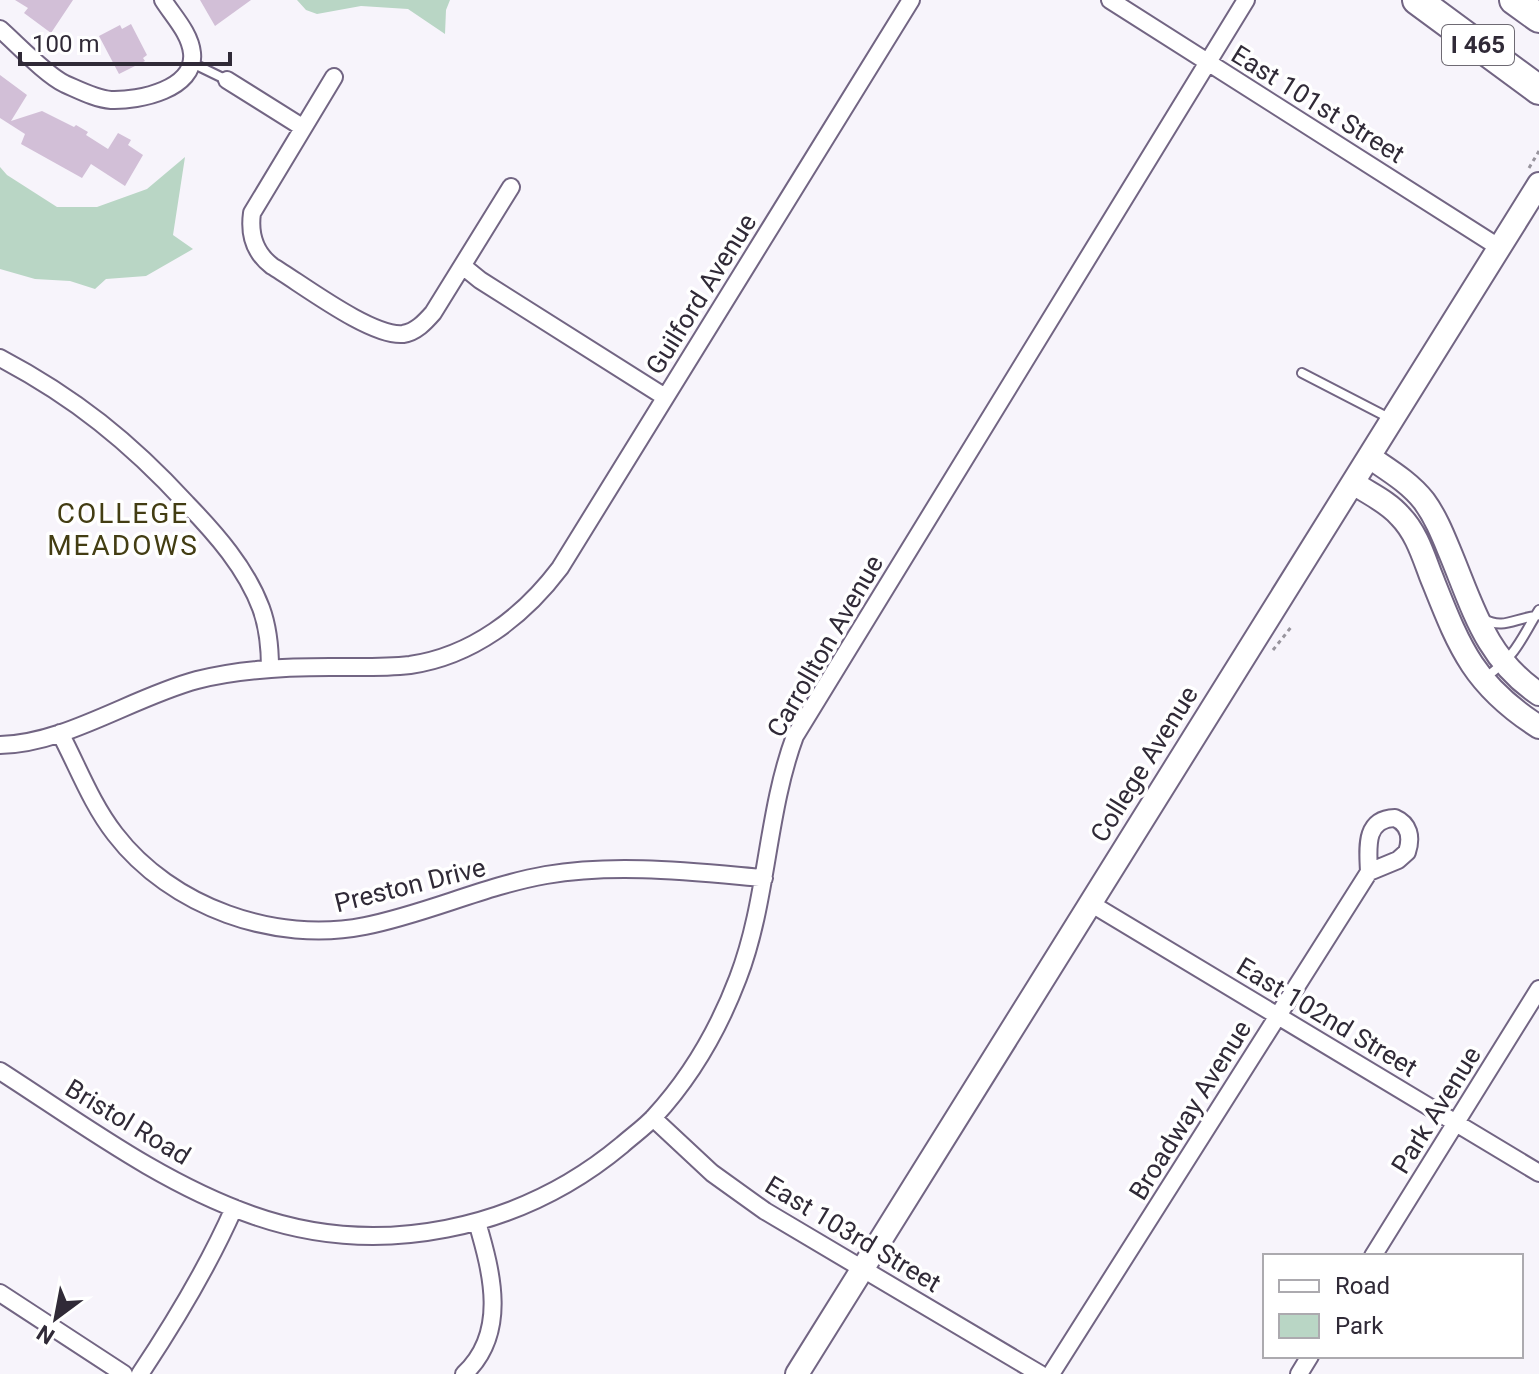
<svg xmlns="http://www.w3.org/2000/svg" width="1539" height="1374" font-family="Roboto,sans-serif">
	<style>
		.green { fill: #b9d6c5 }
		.building { fill: #d2bfd7 }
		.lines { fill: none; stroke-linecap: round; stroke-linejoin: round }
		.service-casing { stroke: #726583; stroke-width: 12 }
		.minor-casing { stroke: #726583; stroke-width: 20 }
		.secondary-casing { stroke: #726583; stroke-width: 26 }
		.motorway-casing { stroke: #726583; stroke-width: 32 }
		.path { stroke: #98949d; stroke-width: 3; stroke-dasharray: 4 4; stroke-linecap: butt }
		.service { stroke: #fff; stroke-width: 8 }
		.minor { stroke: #fff; stroke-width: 16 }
		.secondary { stroke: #fff; stroke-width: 22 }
		.motorway { stroke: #fff; stroke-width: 28 }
		.labels { text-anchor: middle; stroke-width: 7; stroke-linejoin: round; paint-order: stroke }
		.shield { fill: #fff; stroke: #6e6a73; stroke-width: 2 }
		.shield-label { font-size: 24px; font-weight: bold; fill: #302a37 }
		.street-label { font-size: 26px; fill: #302a37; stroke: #fff }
		.neighbourhood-label { font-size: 28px; letter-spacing: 2px; fill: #433d13; stroke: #fff }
	</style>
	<rect width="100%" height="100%" fill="#f7f4fb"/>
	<!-- green -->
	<path class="green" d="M297 0H450L446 10 445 34 408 9 361 6 317 14 306 10Z
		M185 157 173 235 193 249 146 276 106 279 95 289 70 281 35 279 0 269V167L7 175 57 207H97L147 189Z"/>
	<!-- building -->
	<path class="building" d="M15 0H73L51 33 24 13 28 8Z
		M200 0H251L215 26Z
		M131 24 147 55 143 58 145 61 119 74 99 36 120 25 122 29Z
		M0 75 27 95 11 121 42 111 74 127 76 125 88 132 86 135 108 149 118 133 131 140 128 145 143 155 125 186 91 164 82 178 21 144 25 134 0 118Z"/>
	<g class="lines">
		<defs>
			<path id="service" d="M192 63 227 80
				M1302 373 1393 420
				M1484 619C1503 630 1515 618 1536 616
				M1486 677C1517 655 1520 640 1539 610"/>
			<path id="minor" d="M1110 0 1500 248
				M0 29C17 44 46 75 65 84 79 90 96 99 111 100 139 101 196 89 192 53 190 33 173 16 163 0
				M334 77 252 213C249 235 255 253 272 266 302 284 371 337 403 334 416 332 425 322 433 313L511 187
				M227 80 302 127
				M464 267 480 280 665 397
				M0 358C74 397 130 442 187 504 216 534 246 568 261 608 268 627 270 648 270 668
				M60 733C78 767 91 803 115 834 171 907 275 944 365 926 426 914 484 886 546 875 617 863 693 872 764 878
				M0 745C65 744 133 697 197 680 240 669 285 667 330 667 356 667 383 668 410 665 472 656 523 617 560 568L911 0
				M1395 818C1409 824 1412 837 1407 852L1398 860 1369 872C1368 848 1364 819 1395 818Z
				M1090 903 1539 1173
				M0 1071C81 1123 161 1183 252 1215 379 1260 520 1230 622 1145 632 1136 645 1127 654 1117 690 1078 719 1028 738 978 768 900 766 814 795 736L1246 0
				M653 1118 712 1173 765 1211 1040 1374
				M1373 1256 1539 989
				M0 1293 124 1374
				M140 1374C176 1320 208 1267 234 1208
				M464 1374C508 1333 492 1273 477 1222
				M1051 1374 1369 872
				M1299 1374 1310 1356"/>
			<path id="secondary" d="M1371 458C1390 471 1410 483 1424 501 1435 516 1442 533 1449 550 1473 607 1485 658 1539 694
				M1355 484C1370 494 1388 502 1400 516 1416 532 1423 555 1431 576 1459 646 1472 684 1539 727
				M797 1374C1044 977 1294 582 1539 184"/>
			<path id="motorway" d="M1417 0 1539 90
				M1514 0 1539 18"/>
		</defs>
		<!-- service casing -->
		<use href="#service" class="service-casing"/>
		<!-- minor casing -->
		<use href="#minor" class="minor-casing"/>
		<!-- secondary casing -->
		<use href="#secondary" class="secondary-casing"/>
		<!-- motorway casing -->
		<use href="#motorway" class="motorway-casing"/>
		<!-- path -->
		<path class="path" d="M1529 168 1539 151
			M1273 650 1292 626"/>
		<!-- service -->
		<use href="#service" class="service"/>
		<!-- minor -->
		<use href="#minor" class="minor"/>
		<!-- secondary -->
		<use href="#secondary" class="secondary"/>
		<!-- motorway -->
		<use href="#motorway" class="motorway"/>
	</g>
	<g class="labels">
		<!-- shield labels -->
		<rect class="shield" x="1442" y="25" width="72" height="40" rx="6"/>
		<g class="shield-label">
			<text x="1478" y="53">I 465</text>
		</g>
		<!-- street labels -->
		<g class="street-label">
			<text transform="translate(1318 104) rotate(32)" y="9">East 101st Street</text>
			<text transform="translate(701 294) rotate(-58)" y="9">Guilford Avenue</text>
			<text transform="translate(825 646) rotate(-60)" y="9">Carrollton Avenue</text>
			<text transform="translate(1144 764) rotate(-58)" y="9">College Avenue</text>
			<text transform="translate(410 885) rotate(-14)" y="9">Preston Drive</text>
			<text transform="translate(1327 1017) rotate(31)" y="9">East 102nd Street</text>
			<text transform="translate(1190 1110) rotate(-58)" y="9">Broadway Avenue</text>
			<text transform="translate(1436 1110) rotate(-58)" y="9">Park Avenue</text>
			<text transform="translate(128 1122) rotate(31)" y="9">Bristol Road</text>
			<text transform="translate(853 1234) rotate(31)" y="9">East 103rd Street</text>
		</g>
		<!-- neighbourhood labels -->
		<g class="neighbourhood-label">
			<text x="123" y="523">COLLEGE<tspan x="123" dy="32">MEADOWS</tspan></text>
		</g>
	</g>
	<!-- legend -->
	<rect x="1263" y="1254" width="260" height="104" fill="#ffffff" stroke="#acaaaf" stroke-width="2"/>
	<rect x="1279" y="1280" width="40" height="12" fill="#ffffff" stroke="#acaaaf" stroke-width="2"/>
	<text x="1335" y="1294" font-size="24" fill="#302a37">Road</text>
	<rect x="1279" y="1314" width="40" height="24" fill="#b9d6c5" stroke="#acaaaf" stroke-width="2"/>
	<text x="1335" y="1334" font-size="24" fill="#302a37">Park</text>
	<!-- north arrow -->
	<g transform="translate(56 1318) rotate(212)" stroke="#ffffff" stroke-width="6" paint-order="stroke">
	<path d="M0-6L14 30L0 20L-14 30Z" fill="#302a37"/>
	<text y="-12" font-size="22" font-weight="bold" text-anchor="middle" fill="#302a37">N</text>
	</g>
	<!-- scale -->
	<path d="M20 52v12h210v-12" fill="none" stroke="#302a37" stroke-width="4"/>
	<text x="32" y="52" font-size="24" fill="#302a37" stroke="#ffffff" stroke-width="6" paint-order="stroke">100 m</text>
</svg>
